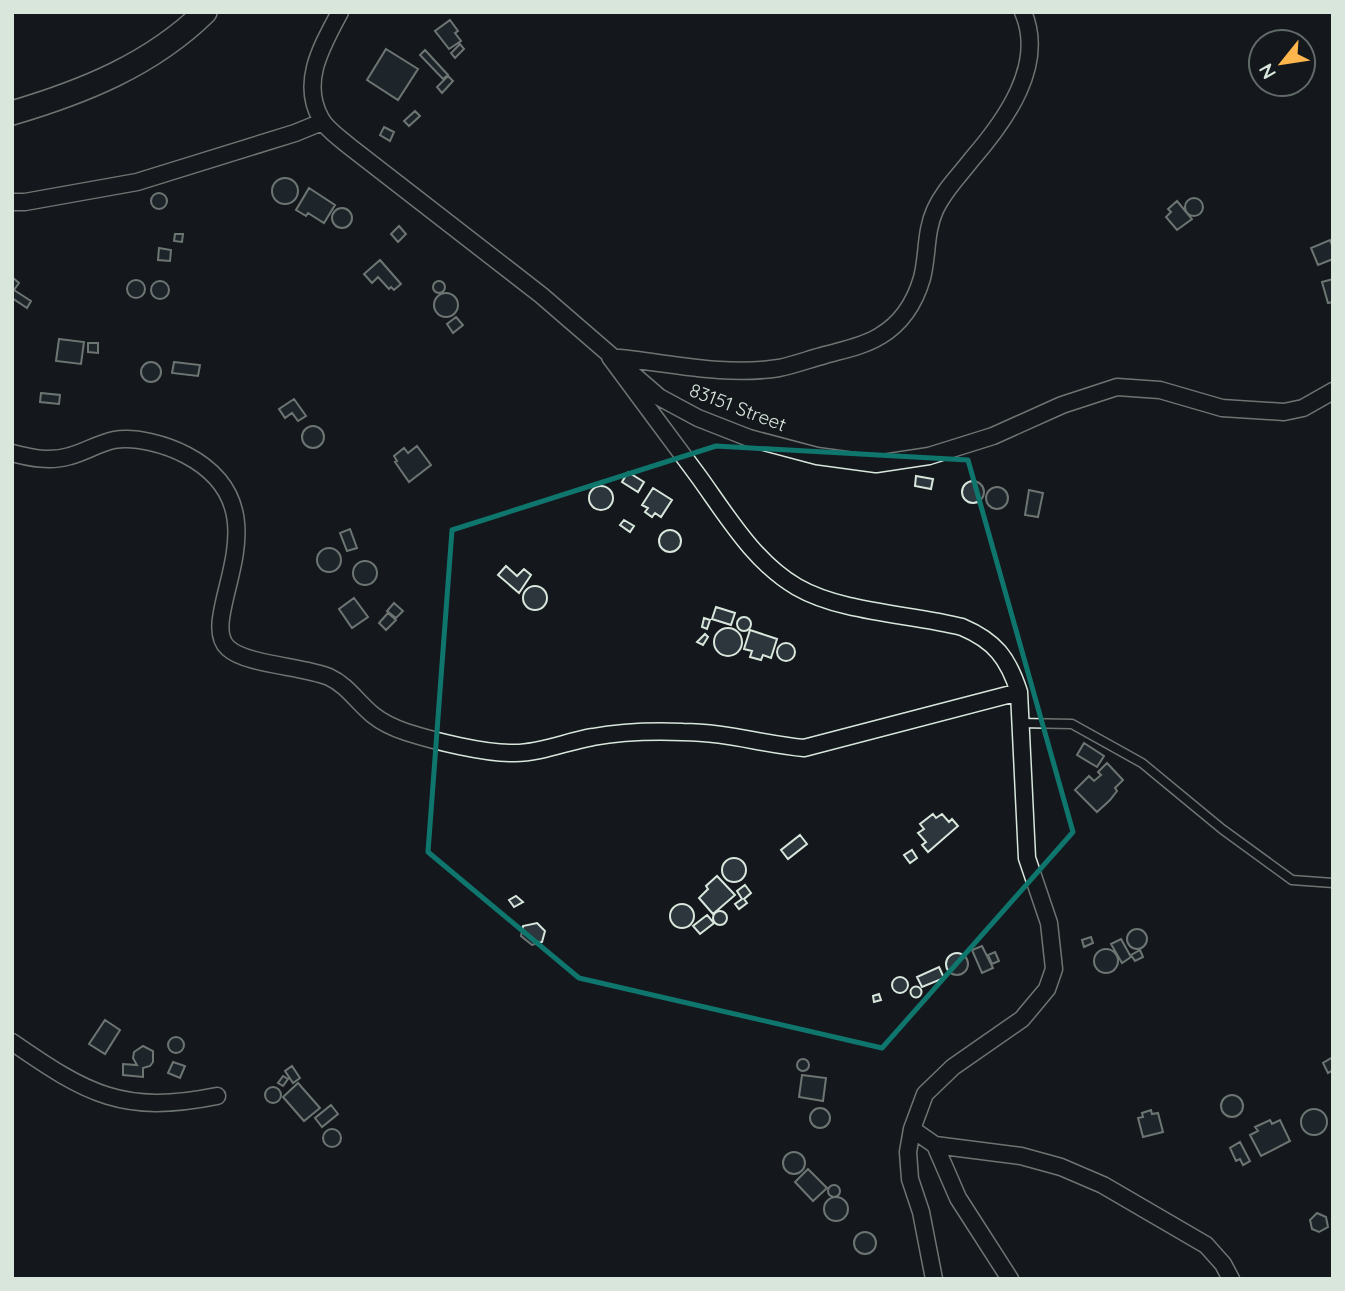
<svg xmlns="http://www.w3.org/2000/svg" width="1345" height="1291" font-family="Quicksand,sans-serif">
	<style>
		.building { fill: #2c363c; stroke: #d8e6dc; stroke-width: 2 }
		.lines { fill: none; stroke-linecap: round; stroke-linejoin: round }
		.service-casing { stroke: #d8e6dc; stroke-width: 11 }
		.minor-casing { stroke: #d8e6dc; stroke-width: 19 }
		.secondary-casing { stroke: #d8e6dc; stroke-width: 26 }
		.service { stroke: #14181c; stroke-width: 8 }
		.minor { stroke: #14181c; stroke-width: 16 }
		.secondary { stroke: #14181c; stroke-width: 23 }
		.marked { fill: none; stroke: #0f766e; stroke-width: 5; stroke-linejoin: round }
		.labels { text-anchor: middle; stroke-width: 5; stroke-linejoin: round; paint-order: stroke }
		.street-label { font-size: 19px; fill: #d8e6dc; stroke: #14181c }
	</style>
	<rect width="100%" height="100%" fill="#14181c"/>
	<!-- building -->
	<path class="building" d="M450 20 458 31 455 33 461 41 449 49 435 31Z
		M460 44 464 49 455 58 451 53Z
		M386 49 418 69 398 100 367 80Z
		M425 50 448 75 443 79 420 55Z
		M448 76 453 81 442 93 437 87Z
		M415 111 420 116 409 126 404 121Z
		M384 127 394 132 390 141 380 135Z
		M272 191a13 13 0 1 1 26 0a13 13 0 1 1-26 0Z
		M309 188 335 205 324 223 308 213 306 216 296 210Z
		M151 201a8 8 0 1 1 16 0a8 8 0 1 1-16 0Z
		M1185 207a9 9 0 1 1 18 0a9 9 0 1 1-18 0Z
		M1177 201 1192 219 1177 230 1166 217 1171 212 1168 209Z
		M332 218a10 10 0 1 1 20 0a10 10 0 1 1-20 0Z
		M399 226 406 234 398 242 391 234Z
		M175 234H183L182 242 174 241Z
		M1330 240 1333 248V259L1318 265 1311 248Z
		M159 248 171 250 170 261 158 260Z
		M380 260 401 284 394 290 391 287 389 289 378 277 372 283 364 274Z
		M12 277 19 283 14 290 31 301 27 308 12 298Z
		M1333 279V302L1328 303 1322 282Z
		M127 289a9 9 0 1 1 18 0a9 9 0 1 1-18 0Z
		M433 287a6 6 0 1 1 12 0a6 6 0 1 1-12 0Z
		M151 290a9 9 0 1 1 18 0a9 9 0 1 1-18 0Z
		M434 305a12 12 0 1 1 24 0a12 12 0 1 1-24 0Z
		M456 317 463 325 453 333 447 324Z
		M59 339 84 342 81 364 56 361Z
		M88 343H98V353L88 352Z
		M174 362 200 365 198 376 172 373Z
		M141 372a10 10 0 1 1 20 0a10 10 0 1 1-20 0Z
		M41 393 60 395 59 404 40 402Z
		M294 399 306 416 298 421 292 413 285 418 279 409Z
		M302 437a11 11 0 1 1 22 0a11 11 0 1 1-22 0Z
		M417 446 431 465 409 482 395 462 397 461 394 456 404 448 408 453Z
		M628 472 644 482 638 492 622 482Z
		M916 476 933 479 931 489 915 486Z
		M962 492a11 11 0 1 1 22 0a11 11 0 1 1-22 0Z
		M589 498a12 12 0 1 1 24 0a12 12 0 1 1-24 0Z
		M986 498a11 11 0 1 1 22 0a11 11 0 1 1-22 0Z
		M653 488 672 500 661 517 655 513 652 517 645 512 648 508 642 505Z
		M1029 490 1043 493 1038 517 1025 515Z
		M624 520 634 526 630 532 620 525Z
		M350 529 357 548 347 551 340 533Z
		M659 541a11 11 0 1 1 22 0a11 11 0 1 1-22 0Z
		M317 560a12 12 0 1 1 24 0a12 12 0 1 1-24 0Z
		M353 573a12 12 0 1 1 24 0a12 12 0 1 1-24 0Z
		M506 566 517 576 524 569 531 575 519 593 498 575Z
		M523 598a12 12 0 1 1 24 0a12 12 0 1 1-24 0Z
		M354 598 368 617 352 628 339 609Z
		M394 603 403 611 396 618 387 611Z
		M716 607 735 613 731 625 712 619Z
		M388 613 396 620 386 630 379 623Z
		M737 624a7 7 0 1 1 14 0a7 7 0 1 1-14 0Z
		M704 618 710 620 707 629 702 627Z
		M714 642a14 14 0 1 1 28 0a14 14 0 1 1-28 0Z
		M750 630 777 639 771 658 763 655 761 660 750 657 752 651 744 649Z
		M705 634 708 637 703 645 697 642Z
		M777 652a9 9 0 1 1 18 0a9 9 0 1 1-18 0Z
		M1084 743 1104 756 1097 767 1077 755Z
		M1107 763 1123 780 1115 788 1117 791 1110 800 1097 812 1075 790 1089 776 1094 781 1101 775 1098 772Z
		M933 814 936 818 942 814 949 822 952 819 958 826 928 852 922 845 926 842 918 833 924 829 920 824Z
		M800 835 807 844 788 859 781 850Z
		M912 850 917 858 910 863 904 855Z
		M722 870a12 12 0 1 1 24 0a12 12 0 1 1-24 0Z
		M717 876 735 895 713 914 699 898 708 889 706 886Z
		M745 885 751 893 744 899 747 903 739 909 735 904 742 899 737 891Z
		M516 896 523 902 514 907 509 900Z
		M670 916a12 12 0 1 1 24 0a12 12 0 1 1-24 0Z
		M713 918a7 7 0 1 1 14 0a7 7 0 1 1-14 0Z
		M707 915 714 923 700 934 693 926Z
		M537 923 545 931 542 942 532 945 521 936 523 926Z
		M1127 939a10 10 0 1 1 20 0a10 10 0 1 1-20 0Z
		M1091 937 1093 943 1084 947 1082 940Z
		M1121 939 1131 957 1122 963 1111 944Z
		M982 946 993 968 982 973 972 950Z
		M1094 961a12 12 0 1 1 24 0a12 12 0 1 1-24 0Z
		M1140 950 1143 957 1135 961 1131 955Z
		M995 952 999 961 992 964 988 955Z
		M946 964a11 11 0 1 1 22 0a11 11 0 1 1-22 0Z
		M939 967 944 978 922 987 917 977Z
		M892 985a8 8 0 1 1 16 0a8 8 0 1 1-16 0Z
		M910.5 992a5.5 5.5 0 1 1 11 0a5.5 5.5 0 1 1-11 0Z
		M879 994 881 1000 874 1002 873 996Z
		M105 1020 120 1030 105 1054 89 1044Z
		M168 1045a8 8 0 1 1 16 0a8 8 0 1 1-16 0Z
		M143 1046 153 1051V1062L150 1066 143 1068V1077L123 1075V1064L137 1065 133 1058 134 1052Z
		M1333 1057V1070L1328 1073 1323 1063Z
		M797 1065a6 6 0 1 1 12 0a6 6 0 1 1-12 0Z
		M173 1062 185 1066 180 1078 168 1073Z
		M292 1066 300 1078 293 1083 285 1071Z
		M802 1075 826 1078 823 1101 799 1097Z
		M283 1076 288 1079 283 1086 278 1083Z
		M298 1083 320 1108 304 1121 283 1097Z
		M265 1095a8 8 0 1 1 16 0a8 8 0 1 1-16 0Z
		M1221 1106a11 11 0 1 1 22 0a11 11 0 1 1-22 0Z
		M331 1105 338 1114 322 1127 315 1118Z
		M810 1118a10 10 0 1 1 20 0a10 10 0 1 1-20 0Z
		M1301 1122a13 13 0 1 1 26 0a13 13 0 1 1-26 0Z
		M1151 1110 1152 1114 1158 1113 1163 1132 1143 1137 1138 1118 1143 1117 1142 1113Z
		M1270 1120 1272 1124 1280 1120 1290 1141 1261 1156 1250 1135 1258 1131 1255 1127Z
		M323 1138a9 9 0 1 1 18 0a9 9 0 1 1-18 0Z
		M1240 1142 1250 1161 1243 1165 1240 1159 1236 1161 1230 1148Z
		M783 1163a11 11 0 1 1 22 0a11 11 0 1 1-22 0Z
		M808 1169 827 1188 813 1201 795 1182Z
		M828 1191a6 6 0 1 1 12 0a6 6 0 1 1-12 0Z
		M824 1209a12 12 0 1 1 24 0a12 12 0 1 1-24 0Z
		M1317 1213 1326 1217 1328 1227 1319 1232 1312 1229 1310 1220Z
		M854 1243a11 11 0 1 1 22 0a11 11 0 1 1-22 0Z"/>
	<g class="lines">
		<defs>
			<path id="service" d="M1019 723 1072 724 1142 763 1222 829 1292 880 1333 883"/>
			<path id="minor" d="M340 12C322 46 300 82 321 119 327 130 340 138 349 146L541 295 659 397 698 418 749 438 817 456 876 464 929 456 993 436 1062 405 1117 387 1160 390 1222 408 1284 412 1303 408 1333 391
				M12 202H25L137 182 295 133 322 122
				M12 453C31 458 50 462 70 456 85 452 99 443 114 440 136 436 167 445 186 455 291 510 194 617 228 648 246 665 304 666 329 677 347 685 358 703 373 715 383 723 394 728 406 732 434 741 486 754 515 753 541 753 568 741 593 737 620 732 656 731 683 732 724 732 763 744 804 748L1019 692
				M12 1042C87 1094 123 1115 217 1096
				M912 1129 935 1145 1021 1156 1061 1167 1103 1185 1206 1245 1223 1264 1231 1279
				M935 1145 958 1198 1010 1279
				M934 1279 921 1212 910 1179 908 1152 912 1129 925 1094 953 1067 1022 1019 1047 989 1054 969 1049 923 1027 858 1019 692C1008 658 995 641 962 627 912 614 842 613 797 587 755 563 727 516 699 477 669 437 640 397 610 357 666 362 723 377 779 368 794 365 810 359 825 355 843 350 864 346 880 336 902 323 915 302 922 278 928 255 925 232 935 210 944 190 959 176 972 159 1005 121 1046 65 1023 12"/>
			<path id="secondary" d="M12 113C83 92 151 65 205 12"/>
		</defs>
		<!-- service casing -->
		<use href="#service" class="service-casing"/>
		<!-- minor casing -->
		<use href="#minor" class="minor-casing"/>
		<!-- secondary casing -->
		<use href="#secondary" class="secondary-casing"/>
		<!-- service -->
		<use href="#service" class="service"/>
		<!-- minor -->
		<use href="#minor" class="minor"/>
		<!-- secondary -->
		<use href="#secondary" class="secondary"/>
	</g>
	<!-- marked area -->
	<path d="M0 0H1345V1291H0ZM716 446 968 460 1073 832 882 1048 579 978 428 852 452 530Z" fill="#14181c" fill-opacity=".55" fill-rule="evenodd"/>
	<path class="marked" d="M716 446 968 460 1073 832 882 1048 579 978 428 852 452 530Z"/>
	<g class="labels">
		<!-- street labels -->
		<g class="street-label">
			<text transform="translate(738 407) rotate(21)" y="7">83151 Street</text>
		</g>
	</g>
	<!-- border -->
	<rect width="1345" height="1291" fill="none" stroke="#d8e6dc" stroke-width="28"/>
	<!-- north arrow -->
	<g transform="translate(1282 63) rotate(240)"><circle r="33" fill="#14181c" stroke="#626a69" stroke-width="2"/>
	<path d="M0-5L12 26L0 18L-12 26Z" fill="#ffb74d"/>
	<text y="-10" font-size="19" font-weight="bold" text-anchor="middle" fill="#d8e6dc">N</text>
	</g>
</svg>
